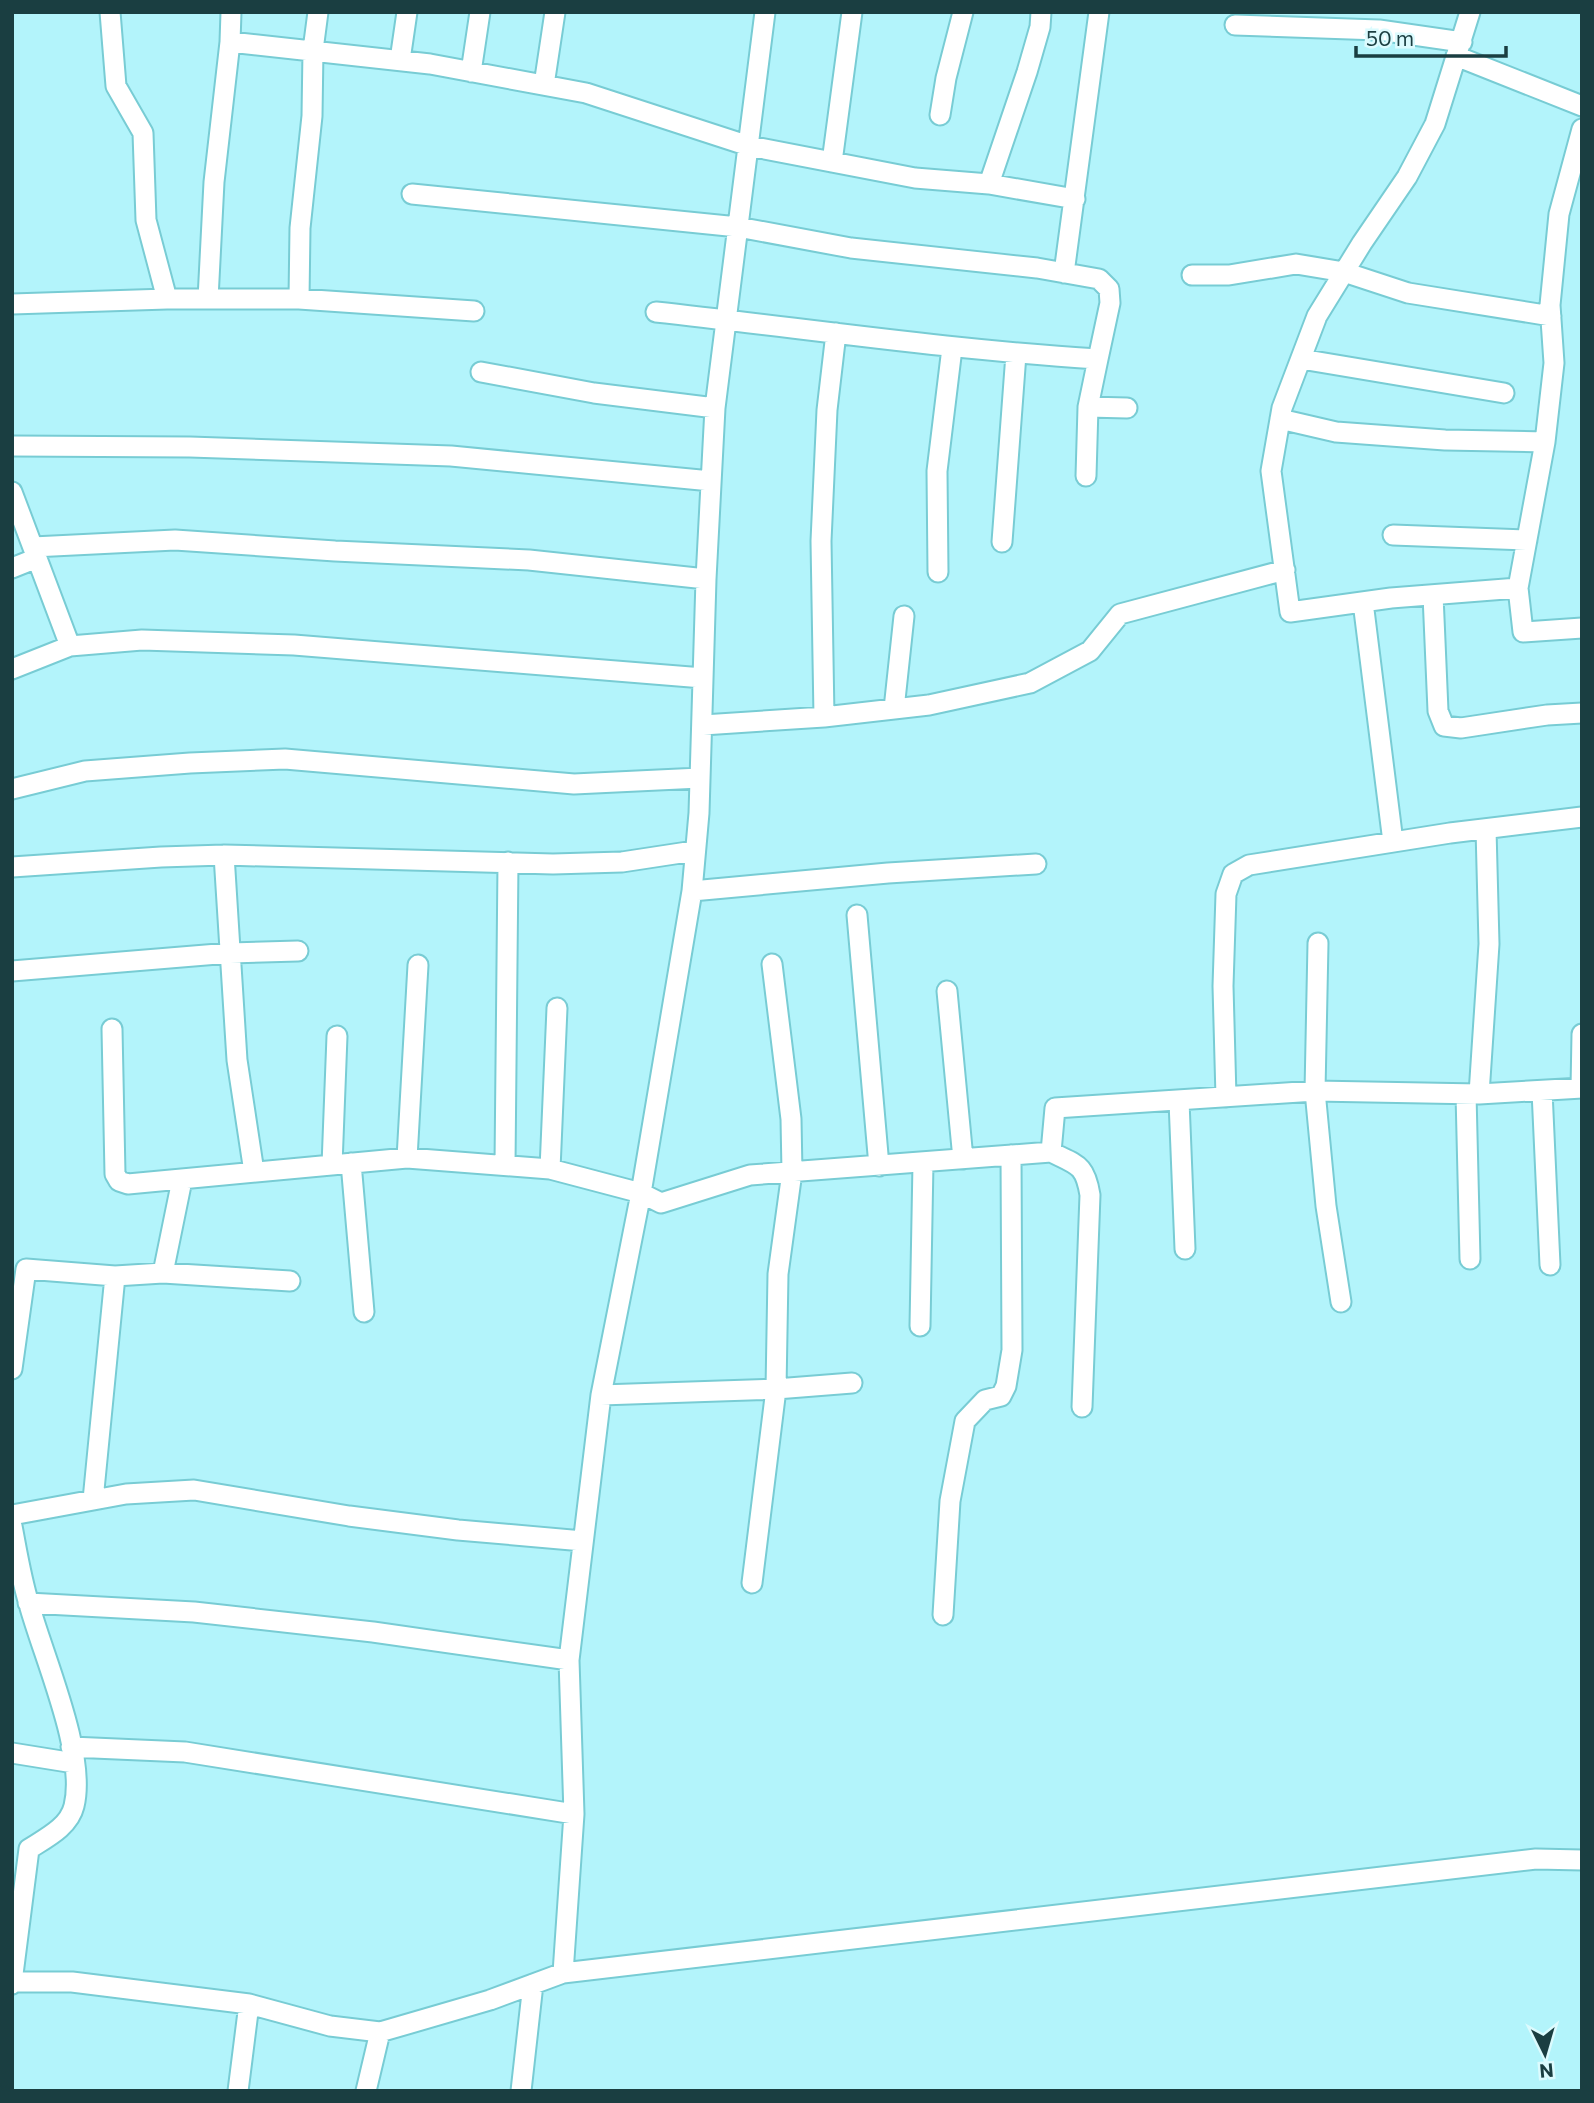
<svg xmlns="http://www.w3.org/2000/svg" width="1594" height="2103" font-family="Commissioner,sans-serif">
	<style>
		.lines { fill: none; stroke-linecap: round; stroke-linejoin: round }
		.minor-casing { stroke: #78ccd4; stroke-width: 23 }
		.minor { stroke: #fff; stroke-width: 19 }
	</style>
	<rect width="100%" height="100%" fill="#b3f4fb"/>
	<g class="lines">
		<defs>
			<path id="minor" d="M110 12 116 86 143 133 146 220 167 299
				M1470 12 1435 124 1407 177 1362 243 1317 316 1282 408 1271 471 1290 612 1391 598 1518 588 1523 632 1582 628
				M1235 25 1379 30 1462 42
				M230 42 430 64 586 93 749 146 915 178 989 184 1075 199
				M1456 56 1582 106
				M400 60 407 12
				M471 72 480 12
				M544 85 555 12
				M940 115 946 78 963 12
				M832 162 852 12
				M989 184 1027 72 1040 27 1041 12
				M412 194 738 227 851 248 1037 268 1099 279 1109 289 1110 303 1098 359
				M1064 273 1099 12
				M1192 275H1229L1296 264 1344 272 1408 293 1551 316
				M208 299 214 182 230 42 231 12
				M299 299 300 228 312 116 313 50 318 12
				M12 304 167 299H299L474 311
				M656 312C803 328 950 350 1098 359L1088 407 1086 476
				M1301 359 1504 393
				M481 372 594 393 715 408
				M1088 407 1127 408
				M1280 419 1336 432 1445 440 1545 442
				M12 446 190 447 451 456 711 481
				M12 492 70 646
				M1393 535 1527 540
				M1002 542 1016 354
				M33 547 175 540 335 551 529 560 706 579
				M12 568 37 558
				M938 572 937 471 952 348
				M1518 588 1545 442 1554 363 1550 305 1559 214 1582 129
				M1433 595 1438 711 1444 726 1461 728 1547 715 1582 713
				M1363 602 1393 842
				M12 669 70 646 142 640 294 645 703 678
				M894 709 904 616
				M824 717 821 541 827 410 836 333
				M703 725 824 717 929 705 1030 683 1090 651 1120 614 1285 570
				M12 789 85 771 190 763 285 759 574 784 700 778
				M224 855 237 1060 254 1172
				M12 867 161 857 224 855 553 864 622 862 694 851
				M692 891 888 873 1036 864
				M857 915 879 1166
				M1318 943 1315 1091 1326 1206 1341 1302
				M12 971 230 953 298 951
				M947 991 963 1159
				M112 1029 115 1174 119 1181 128 1184 407 1158 550 1169 641 1193 661 1203 750 1175 1051 1152 1055 1108 1315 1091 1479 1094 1582 1088
				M1581 1088 1582 1034
				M1542 1091 1550 1265
				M1466 1094 1470 1259
				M1479 1094 1489 944 1486 829
				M1226 1097 1223 986 1226 894 1233 874 1249 865 1450 833 1582 817
				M1179 1101 1185 1249
				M1051 1152C1077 1165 1085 1164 1090 1195L1082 1407
				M407 1158 418 965
				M351 1163 364 1312
				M332 1165 337 1036
				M505 1165 508 862
				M550 1169 557 1008
				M163 1273 182 1180
				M920 1326 923 1163
				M12 1369 26 1269 115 1276 163 1273 290 1281
				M601 1395 776 1389 852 1383
				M93 1500 115 1276
				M12 1515 126 1494 194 1490 349 1516 458 1530 583 1541
				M12 1526C17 1552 21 1578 29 1604 43 1656 87 1754 74 1806 69 1827 46 1838 29 1849L12 1982
				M752 1583 776 1389 778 1274 792 1172 791 1119 772 964
				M28 1603 194 1612 373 1632 569 1660
				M943 1615 950 1501 965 1421 985 1400 1001 1396 1006 1386 1012 1350 1011 1155
				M71 1747 185 1752 574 1814
				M12 1753 74 1763
				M563 1973 574 1814 569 1660 601 1395 641 1193 692 891 699 813 706 579 715 408 765 12
				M12 1984V1982H72L249 2004 330 2026 380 2032 490 2000 563 1973 1536 1859 1582 1860
				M238 2091 249 2004
				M366 2091 380 2032
				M521 2091 533 1984"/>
		</defs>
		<!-- minor casing -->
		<use href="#minor" class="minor-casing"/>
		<!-- minor -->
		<use href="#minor" class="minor"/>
	</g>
	<!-- border -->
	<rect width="1594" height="2103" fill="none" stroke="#1a3e41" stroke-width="28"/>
	<!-- north arrow -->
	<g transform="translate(1545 2054) rotate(175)" stroke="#dcfbfe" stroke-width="5" paint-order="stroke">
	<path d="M0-5L12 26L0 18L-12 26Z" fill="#1a3e41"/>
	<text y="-10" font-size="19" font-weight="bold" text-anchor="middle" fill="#1a3e41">N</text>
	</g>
	<!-- scale -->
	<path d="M1356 46v10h150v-10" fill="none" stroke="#1a3e41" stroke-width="3.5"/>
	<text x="1366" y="46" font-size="21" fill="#1a3e41" stroke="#dcfbfe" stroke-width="5" paint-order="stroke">50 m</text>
</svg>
